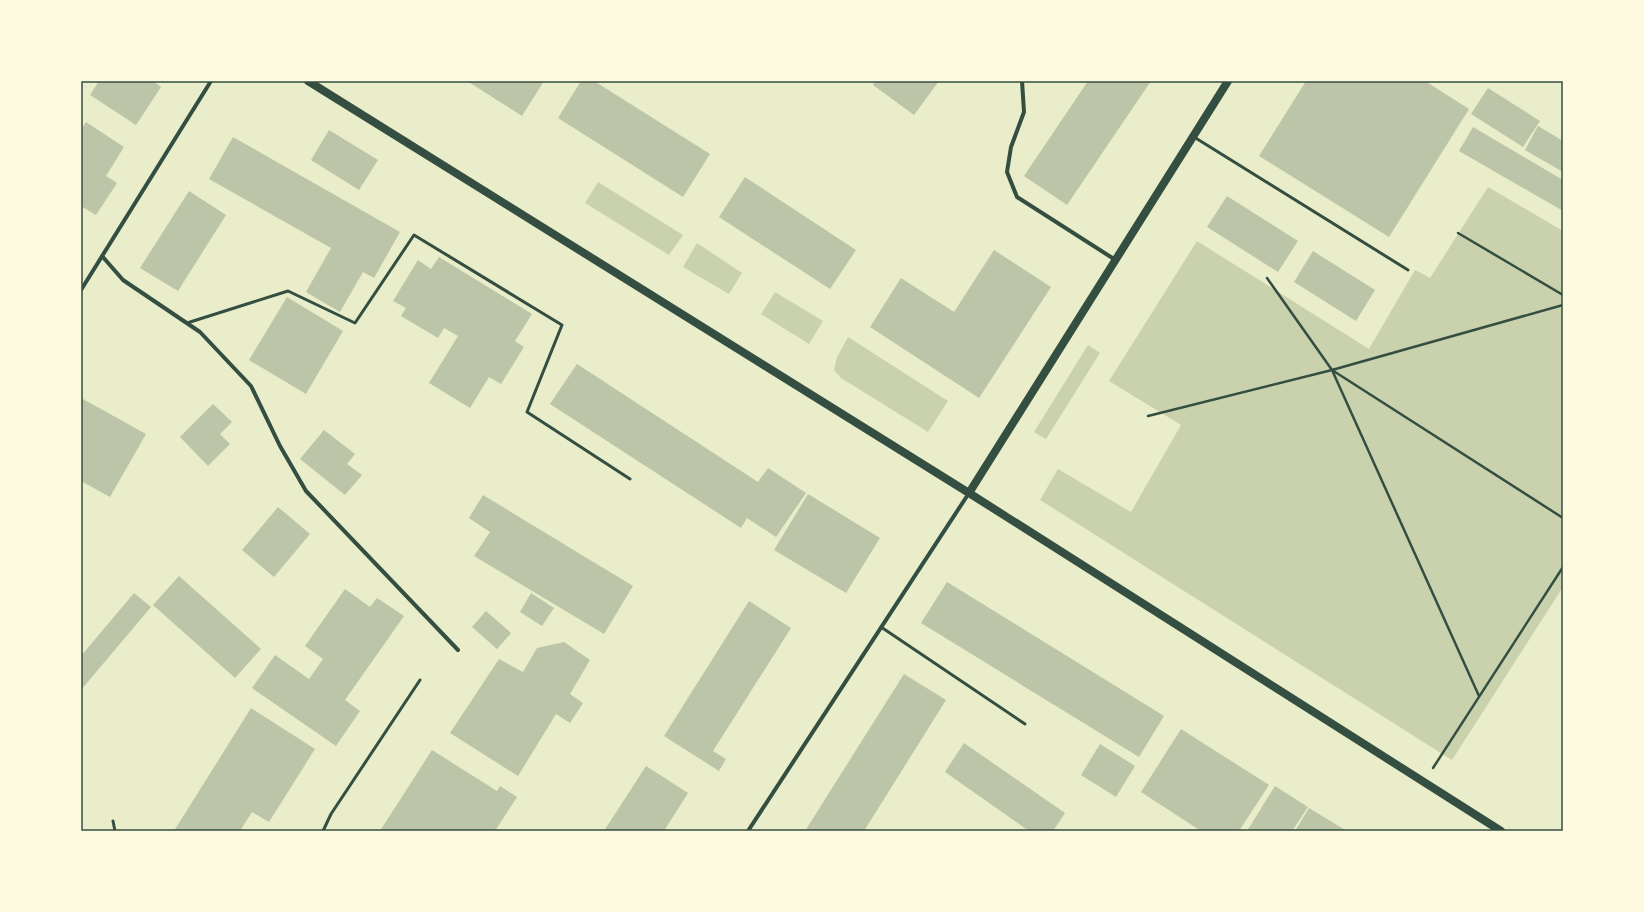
<svg xmlns="http://www.w3.org/2000/svg" width="1644" height="912" font-family="'Work Sans',sans-serif">
	<style>
		.green { fill: #cad2ad }
		.building { fill: #bcc5a7 }
		.lines { fill: none; stroke-linecap: round; stroke-linejoin: round }
		.path { stroke: #344e41; stroke-width: 2.5 }
		.service { stroke: #344e41; stroke-width: 3 }
		.minor { stroke: #344e41; stroke-width: 4 }
		.secondary { stroke: #344e41; stroke-width: 8 }
		.neatline { fill: none; stroke: #344e41; stroke-width: 1.5 }
	</style>
	<rect width="100%" height="100%" fill="#e9edc9"/>
	<!-- green -->
	<path class="green" d="M598 182 683 235 669 255 585 203Z
		M1488 187 1563 231V587L1452 760 1040 500 1058 469 1131 512 1181 425 1109 381 1197 241 1369 349 1415 270 1430 278Z
		M697 243 742 273 729 294 683 267Z
		M775 292 823 321 809 344 761 314Z
		M848 337 948 401 928 432 841 378 834 370 837 357Z
		M1088 345 1100 353 1046 439 1034 432Z"/>
	<!-- building -->
	<path class="building" d="M99 81H153L161 87 136 125 90 95Z
		M467 81H544L522 116Z
		M581 81H594L710 154 683 197 558 118Z
		M876 81H939L914 115 873 85Z
		M1088 81H1151L1067 205 1024 176Z
		M1306 81H1425L1469 109 1389 237 1259 156Z
		M1488 88 1540 121 1523 147 1471 114Z
		M86 122 124 147 106 176 117 183 96 215 81 206V130Z
		M1538 126 1563 141V172L1525 150Z
		M1473 127 1563 180V211L1459 151Z
		M329 130 378 160 359 190 311 160Z
		M233 137 400 232 374 278 363 272 340 312 306 292 331 248 209 179Z
		M745 177 856 250 830 289 719 217Z
		M189 191 226 215 178 291 140 268Z
		M1227 196 1298 241 1278 272 1207 227Z
		M994 250 1051 287 979 398 870 327 901 278 954 312Z
		M1313 251 1375 290 1356 321 1294 282Z
		M439 257 532 314 515 341 524 347 501 384 489 377 470 408 429 383 458 336 444 328 438 338 401 316 406 308 393 301 418 260 431 269Z
		M287 297 343 331 306 394 249 360Z
		M577 364 758 482 768 468 806 493 776 537 747 518 741 528 550 404Z
		M81 398 146 434 110 497 81 481Z
		M213 404 232 422 220 434 230 444 208 466 180 437Z
		M324 430 355 454 347 464 362 475 345 495 300 459Z
		M808 494 880 538 846 593 774 550Z
		M483 495 633 586 604 634 474 556 490 532 469 518Z
		M278 507 310 534 274 577 242 550Z
		M179 576 261 649 235 678 153 605Z
		M947 582 1164 716 1139 757 921 623Z
		M345 589 370 607 377 598 404 616 345 700 360 711 336 746 252 688 275 655 309 679 323 659 305 646Z
		M134 593 151 607 81 690V656Z
		M531 593 554 608 542 626 520 612Z
		M749 601 791 628 713 751 726 759 719 771 664 736Z
		M486 611 511 633 497 649 472 627Z
		M564 642 590 660 570 694 583 703 570 723 556 714 518 776 450 733 499 659 523 672 537 648Z
		M904 674 946 700 864 831H805Z
		M251 708 315 749 269 822 252 812 240 831H174Z
		M1181 729 1269 785 1239 831H1201L1141 792Z
		M964 743 1065 813 1053 831H1029L945 772Z
		M1100 744 1135 766 1116 797 1081 775Z
		M432 750 497 791 500 786 517 797 495 831H380Z
		M646 766 688 793 664 831H604Z
		M1275 786 1308 807 1292 831H1247Z
		M1309 808 1347 831H1295Z"/>
	<g class="lines">
		<!-- path -->
		<path class="path" d="M1458 233 1563 295
			M1267 278 1332 370 1563 518
			M1332 370 1563 305
			M1148 416 1332 370 1479 696
			M1433 768 1563 567"/>
		<!-- service -->
		<path class="service" d="M1194 137 1408 270
			M187 323 288 291 355 323 414 235 562 325 527 412 630 479
			M881 627 1025 724
			M113 821 115 831
			M323 831 331 814 420 680"/>
		<!-- minor -->
		<path class="minor" d="M1022 81 1024 112 1011 147 1007 172 1017 197 1114 259
			M102 256 123 280 200 332 251 386 280 446 306 491 458 650
			M81 290 211 81
			M748 831 969 493"/>
		<!-- secondary -->
		<path class="secondary" d="M308 81 969 493 1501 831
			M969 493 1228 81"/>
	</g>
	<!-- border -->
	<rect width="1644" height="912" fill="none" stroke="#fefae0" stroke-width="164"/>
	<rect x="82" y="82" width="1480" height="748" class="neatline"/>
</svg>
